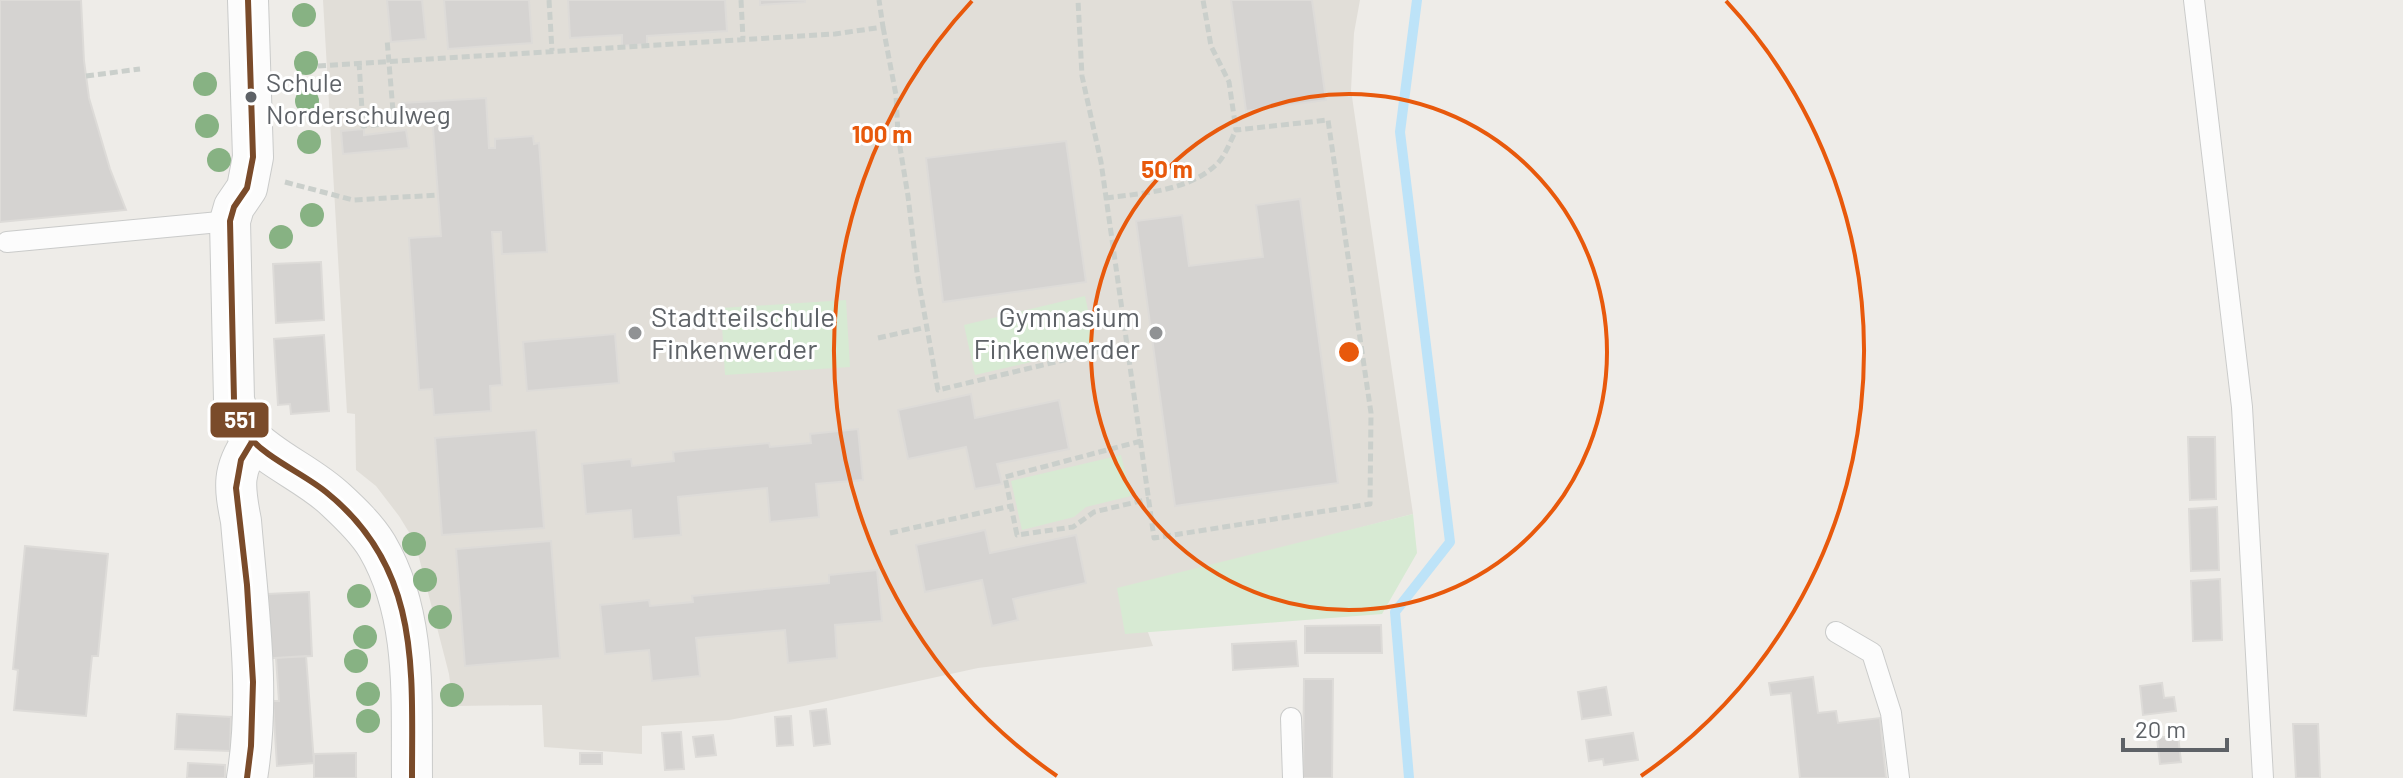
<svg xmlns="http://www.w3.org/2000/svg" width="2403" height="778" font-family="Barlow,sans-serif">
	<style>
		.education { fill: #e1ded8 }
		.green { fill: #d7ead3 }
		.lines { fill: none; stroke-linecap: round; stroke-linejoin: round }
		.stream { stroke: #bde3f8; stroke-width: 10 }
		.building { fill: #d5d3d1; stroke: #dddbd8; stroke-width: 2 }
		.lane-casing { stroke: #cacbca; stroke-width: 22 }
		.street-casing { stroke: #cacbca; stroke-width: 42 }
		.path { stroke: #cacfcb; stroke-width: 5; stroke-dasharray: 8 4; stroke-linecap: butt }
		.lane { stroke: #fcfcfc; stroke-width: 20 }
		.street { stroke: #fcfcfc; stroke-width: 40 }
		.bus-1-casing { stroke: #fff; stroke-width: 12 }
		.bus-1 { stroke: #7a4b2a; stroke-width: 6 }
		.tree { fill: #87b283 }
		.ring { fill: none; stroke: #e8590c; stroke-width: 4 }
		.bus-dot { fill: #5e6267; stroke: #fff; stroke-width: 3 }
		.poi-dot { fill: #909294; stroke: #fff; stroke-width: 3 }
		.labels { text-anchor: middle; stroke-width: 6; stroke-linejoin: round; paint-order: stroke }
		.bus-label { font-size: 26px; fill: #5e6267; stroke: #fff; text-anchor: start }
		.poi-label { font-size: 28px; fill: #5e6267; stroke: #fff; text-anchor: start }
		.centre { fill: #e8590c; stroke: #fff; stroke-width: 4 }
		.ring-label { font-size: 24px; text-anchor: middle; font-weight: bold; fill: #e8590c; stroke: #fff; stroke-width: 6; stroke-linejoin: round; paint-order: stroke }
		.line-badge { stroke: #fff; stroke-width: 3 }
		.badge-label { font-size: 22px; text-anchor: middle; font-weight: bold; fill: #fff }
	</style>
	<rect width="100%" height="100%" fill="#eeece8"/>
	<!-- education -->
	<path class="education" d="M323 0H1360L1354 33 1351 90 1413 514 1201 569 1141 613 1153 646 978 668 804 706 729 720 642 726V754L544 747 542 705 453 706 449 674 415 542 399 516 376 486 356 470 355 414 347 413Z"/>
	<!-- green -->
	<path class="green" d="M1085 296 1096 347 975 375 964 325Z
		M846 300 850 367 725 375 721 308Z
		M1121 455 1131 496 1086 507 1074 517 1022 530 1011 481Z
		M1413 514 1417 553 1382 614 1125 634 1117 588Z"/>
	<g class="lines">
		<!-- stream -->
		<path class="stream" d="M1409 778 1395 612 1450 542 1400 132 1417 0"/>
	</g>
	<!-- building -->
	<path class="building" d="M0 0H81L84 61 89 98 110 169 126 210 0 222Z
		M387 0H422L426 39 391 42Z
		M444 0H529L532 43 448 49Z
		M568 0H725L727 31 647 36V44L622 46V35L570 38Z
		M760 0H805V2L760 5Z
		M1231 0H1312L1326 100 1246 111Z
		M486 98 489 148H495V139L533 136 534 144 539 143 547 252 502 254 501 232H492L502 385 490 386 491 411 434 415 432 389 419 390 409 238 441 236 432 115 403 117 402 103Z
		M364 129V135L406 130 409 148 343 154 341 131Z
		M1066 141 1086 282 943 302 926 158Z
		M1300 199 1338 483 1175 506 1136 221 1182 215 1189 266 1263 257 1256 205Z
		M321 262 324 320 276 323 273 264Z
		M615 334 619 383 527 391 523 342Z
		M324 335 329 411 291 414 290 404 278 405 274 339Z
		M971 394 975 418 1059 400 1069 449 997 464 1002 484 975 489 966 447 908 459 898 410Z
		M858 429 863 480 816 484 819 517 770 522 767 488 678 497 681 535 633 539 631 510 586 514 582 464 631 459 632 466 674 461 673 452 769 443 770 447 811 443 810 434Z
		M536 430 544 528 442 535 435 438Z
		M2188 437H2215L2216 499 2190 500Z
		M2217 507 2219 570 2191 571 2189 509Z
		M985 530 990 553 1076 535 1086 583 1013 599 1018 620 992 626 982 580 925 592 916 545Z
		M551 541 560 658 465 666 456 549Z
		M25 546 108 554 98 656H92L86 716 14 710 18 670 13 669Z
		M877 570 882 621 835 625 837 658 788 663 785 630 696 638 700 676 652 681 649 650 605 654 600 605 649 600 650 606 693 602 692 596 829 583V575Z
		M2220 579 2222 640 2193 641 2191 581Z
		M309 592 312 656 271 658 268 594Z
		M1381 625 1382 653H1305V626Z
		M1296 641 1298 666 1233 670 1232 644Z
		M306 656 314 763 277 766 273 701H279L276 658Z
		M1813 677 1818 713 1836 711 1838 723 1880 718 1886 778H1800L1791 693 1771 695 1769 683Z
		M1304 679H1333L1332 778H1303Z
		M2162 683 2164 698 2174 697 2176 711 2143 715 2140 686Z
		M1606 687 1611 715 1582 719 1578 692Z
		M826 709 830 744 814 746 810 711Z
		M177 714 231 717 230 751 175 749Z
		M791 716 793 745 777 746 775 717Z
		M2293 724H2318L2320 778H2296Z
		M681 732 684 769 665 770 662 733Z
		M1633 733 1638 760 1604 765 1603 759 1589 761 1586 740Z
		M713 735 716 755 696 757 693 737Z
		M2178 735 2181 762 2160 764 2157 738Z
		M356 753V778H314V754Z
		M580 753H602V764H580Z
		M188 763 225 765V778H187Z"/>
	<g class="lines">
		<defs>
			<path id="lane" d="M2194 0 2242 407 2263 778
				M7 242 230 221
				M1836 632 1872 653 1891 713 1899 778
				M1291 718 1293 778"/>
			<path id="street" d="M248 0 253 157 247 188 234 207 230 221 234 400 240 420 248 435C273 461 310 475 336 500 350 513 367 529 377 546 418 616 411 700 412 778
				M247 778C261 694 248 605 241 521 234 486 232 470 253 440"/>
		</defs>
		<!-- lane casing -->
		<use href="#lane" class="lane-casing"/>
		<!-- street casing -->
		<use href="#street" class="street-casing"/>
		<!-- path -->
		<path class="path" d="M549 0 552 51
			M741 0 743 39
			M883 27 896 95 898 135 908 196 917 272 938 390 1127 345 1101 162 1082 76 1078 0
			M359 62 363 126 394 123 387 39
			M318 66 835 34 883 27 879 0
			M86 76 140 69
			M285 182 353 200 438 195
			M1106 198C1144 193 1190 191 1218 163 1226 154 1231 140 1236 130
			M878 338 927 327
			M1127 345 1154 538 1370 504 1371 413 1328 120 1236 130 1229 82 1211 46 1203 0
			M1141 441 1005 477 1017 535 1073 527 1094 512 1149 499
			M890 533 1011 506"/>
		<!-- lane -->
		<use href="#lane" class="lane"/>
		<!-- street -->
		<use href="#street" class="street"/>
		<defs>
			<path id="bus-1" d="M248 0 253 157 247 188 234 207 230 221 234 400C237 412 240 424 247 434 265 458 303 473 326 492 421 568 412 668 412 778
				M247 778 251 746 253 682 247 585 236 488 241 460 253 440"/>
		</defs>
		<!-- bus-1 casing -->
		<use href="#bus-1" class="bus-1-casing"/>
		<!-- bus-1 -->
		<use href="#bus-1" class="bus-1"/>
	</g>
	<!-- trees -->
	<g class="tree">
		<circle cx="304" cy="15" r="12"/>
		<circle cx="306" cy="63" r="12"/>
		<circle cx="205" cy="84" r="12"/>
		<circle cx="307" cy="101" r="12"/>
		<circle cx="207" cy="126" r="12"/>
		<circle cx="309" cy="142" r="12"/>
		<circle cx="219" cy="160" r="12"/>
		<circle cx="312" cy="215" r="12"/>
		<circle cx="281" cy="237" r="12"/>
		<circle cx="414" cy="544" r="12"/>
		<circle cx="425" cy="580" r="12"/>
		<circle cx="359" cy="596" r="12"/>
		<circle cx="440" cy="617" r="12"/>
		<circle cx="365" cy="637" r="12"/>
		<circle cx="356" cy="661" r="12"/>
		<circle cx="368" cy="694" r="12"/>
		<circle cx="452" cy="695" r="12"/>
		<circle cx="368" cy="721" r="12"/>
	</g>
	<!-- distance rings -->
	<g class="ring">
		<circle cx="1349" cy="352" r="258"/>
		<path d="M1057 776A515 515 0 0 1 972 1M1726 1A515 515 0 0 1 1641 776"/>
	</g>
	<!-- markers -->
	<circle class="bus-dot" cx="251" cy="97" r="7"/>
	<g class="poi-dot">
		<circle cx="635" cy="333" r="8"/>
		<circle cx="1156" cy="333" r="8"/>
	</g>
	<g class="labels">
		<!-- bus labels -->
		<g class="bus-label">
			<text x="266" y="92">Schule<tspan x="266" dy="32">Norderschulweg</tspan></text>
		</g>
		<!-- poi labels -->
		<g class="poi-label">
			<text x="651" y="327">Stadtteilschule<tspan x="651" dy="32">Finkenwerder</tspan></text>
			<text x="1140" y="327" text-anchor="end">Gymnasium<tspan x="1140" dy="32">Finkenwerder</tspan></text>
		</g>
	</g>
	<circle cx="1349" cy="352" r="12" class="centre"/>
	<g class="ring-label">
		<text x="882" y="143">100 m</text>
		<text x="1167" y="178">50 m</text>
	</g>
	<rect class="line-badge" x="209" y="401" width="61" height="38" rx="8" fill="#7a4b2a"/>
	<g class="badge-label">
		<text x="240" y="428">551</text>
	</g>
	<!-- scale -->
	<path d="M2123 738v12h104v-12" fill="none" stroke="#5e6267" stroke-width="4"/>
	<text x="2135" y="738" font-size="24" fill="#5e6267" stroke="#ffffff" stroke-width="6" paint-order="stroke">20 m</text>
</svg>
